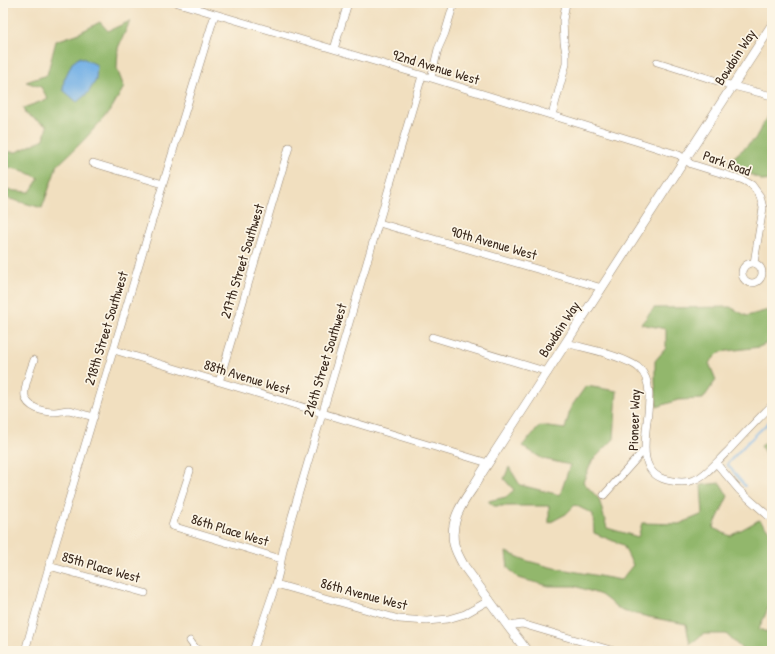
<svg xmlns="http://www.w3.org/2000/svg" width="775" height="654" font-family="'Patrick Hand',sans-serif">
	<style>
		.forest { fill: #92b76c; stroke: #667045 }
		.water { fill: #74b1e6; stroke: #586e82 }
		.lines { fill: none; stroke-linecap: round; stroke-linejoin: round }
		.stream { stroke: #74b1e6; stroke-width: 2 }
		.street-casing { stroke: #96846e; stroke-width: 8 }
		.secondary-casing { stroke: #96846e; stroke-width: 10 }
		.street { stroke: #fff; stroke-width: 7 }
		.secondary { stroke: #fff; stroke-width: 9 }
		.labels { text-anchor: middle; stroke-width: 3.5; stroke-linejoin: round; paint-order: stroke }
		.street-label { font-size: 14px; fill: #3b2a1e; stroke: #fcf5e5 }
	</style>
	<rect width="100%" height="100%" fill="#fcf5e5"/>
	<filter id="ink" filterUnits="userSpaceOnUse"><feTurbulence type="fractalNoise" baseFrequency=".025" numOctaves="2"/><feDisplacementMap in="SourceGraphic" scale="8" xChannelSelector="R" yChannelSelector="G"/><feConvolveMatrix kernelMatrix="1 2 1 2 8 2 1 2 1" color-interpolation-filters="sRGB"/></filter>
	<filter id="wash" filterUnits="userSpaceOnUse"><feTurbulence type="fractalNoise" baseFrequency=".012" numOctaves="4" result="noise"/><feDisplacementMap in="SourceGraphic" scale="16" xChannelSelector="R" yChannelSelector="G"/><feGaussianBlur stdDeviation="0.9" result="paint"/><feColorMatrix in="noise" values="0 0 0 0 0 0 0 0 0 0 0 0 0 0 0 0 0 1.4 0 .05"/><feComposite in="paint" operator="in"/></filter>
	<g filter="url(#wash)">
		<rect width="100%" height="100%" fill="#f1dfbf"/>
		<!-- forest -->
		<path class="forest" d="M130 21 118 48 117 69 124 87 110 111 83 141 57 166 42 208 3 197V190L30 192 39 178 24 171 3 166V152H17L44 139 47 126 25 114 23 108 48 99 41 87 26 82 47 75 56 41 77 34 100 22 108 31Z
			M771 109 772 112V180L763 181 728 162 755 139Z
			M730 307 747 316 772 309V341L759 347 720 352 709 363 716 380 703 399 678 400 657 407 655 381V361L666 348V329L641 324 654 308Z
			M586 386 617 391 614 439 592 461 583 482 599 499 607 528 638 537 642 523 679 524 703 514 701 485 720 483 728 496 713 528 730 536 759 520 772 533V604H770L759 629 772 634V651H742V649L726 634H703L690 644 686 624 649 617 622 611 601 595 575 586H549L518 578 508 568 506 552 528 561 550 567 621 580 633 565 623 545 594 533 593 514 575 505 566 514 549 523V506H494L488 501 506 497 514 490 504 479 509 467 520 485 560 495 570 465 543 459 522 446 540 426 565 429 571 407Z
			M769 440 772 441V466L761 446Z"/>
		<!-- water -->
		<path class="water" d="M80 57 97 65 96 80 88 93 77 102 63 90 64 80 72 63Z"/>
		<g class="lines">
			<!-- stream -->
			<path class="stream" d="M745 486 727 464 747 443 772 419"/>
		</g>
	</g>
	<g filter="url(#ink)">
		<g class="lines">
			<defs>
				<path id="street" d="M178 3 431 78 638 142 679 155 691 164 743 180 752 185 760 196 763 208 754 263
					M334 49 348 3
					M657 62 733 86 772 96
					M431 78 438 49 445 33 454 3
					M552 115 566 64V54L564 42 563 20 566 3
					M93 163 163 184
					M379 223 602 288
					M742 273a10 10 0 1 1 20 0a10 10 0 1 1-20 0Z
					M432 337 548 372
					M566 343C588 349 612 353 633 364 635 365 638 367 640 369 667 396 620 468 667 480 675 482 686 483 694 480 706 476 718 460 728 451 742 436 757 420 772 405
					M114 350 488 463
					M34 360C31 368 23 389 25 396 27 408 44 412 54 412 59 412 64 410 69 410 77 412 86 415 94 417
					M219 382 289 147
					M716 463 739 490 772 519
					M190 471 172 526 281 559
					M604 495 645 449
					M49 566 145 593
					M276 584 399 619 427 621 448 619 465 614 490 600
					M508 626 522 624 614 651
					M190 641 196 649 204 651
					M25 651 51 559 163 184 215 14
					M253 651 276 584 279 572 283 550 292 516 422 76"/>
				<path id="secondary" d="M527 651 508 626 464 566C460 559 456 552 454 544 450 522 460 506 472 489 477 480 483 471 488 463L772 25"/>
			</defs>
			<!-- street casing -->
			<use href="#street" class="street-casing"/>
			<!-- secondary casing -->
			<use href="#secondary" class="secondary-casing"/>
			<!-- street -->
			<use href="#street" class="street"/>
			<!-- secondary -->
			<use href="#secondary" class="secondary"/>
		</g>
	</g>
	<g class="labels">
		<!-- street labels -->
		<g class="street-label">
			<text transform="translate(735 57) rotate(-57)" y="5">Bowdoin Way</text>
			<text transform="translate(436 67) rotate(17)" y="5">92nd Avenue West</text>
			<text transform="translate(727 163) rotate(20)" y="5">Park Road</text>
			<text transform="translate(494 243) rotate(16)" y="5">90th Avenue West</text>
			<text transform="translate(242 261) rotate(-73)" y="5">217th Street Southwest</text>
			<text transform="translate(106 328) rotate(-73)" y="5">218th Street Southwest</text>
			<text transform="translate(559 329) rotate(-57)" y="5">Bowdoin Way</text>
			<text transform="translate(325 360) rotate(-73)" y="5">216th Street Southwest</text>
			<text transform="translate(247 377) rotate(17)" y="5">88th Avenue West</text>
			<text transform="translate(634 420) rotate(-88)" y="5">Pioneer Way</text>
			<text transform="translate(230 530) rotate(17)" y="5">86th Place West</text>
			<text transform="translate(101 567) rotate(16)" y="5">85th Place West</text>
			<text transform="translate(364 594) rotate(15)" y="5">86th Avenue West</text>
		</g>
	</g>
	<!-- margin -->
	<rect width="775" height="654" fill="none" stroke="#fcf5e5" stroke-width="16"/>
</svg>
